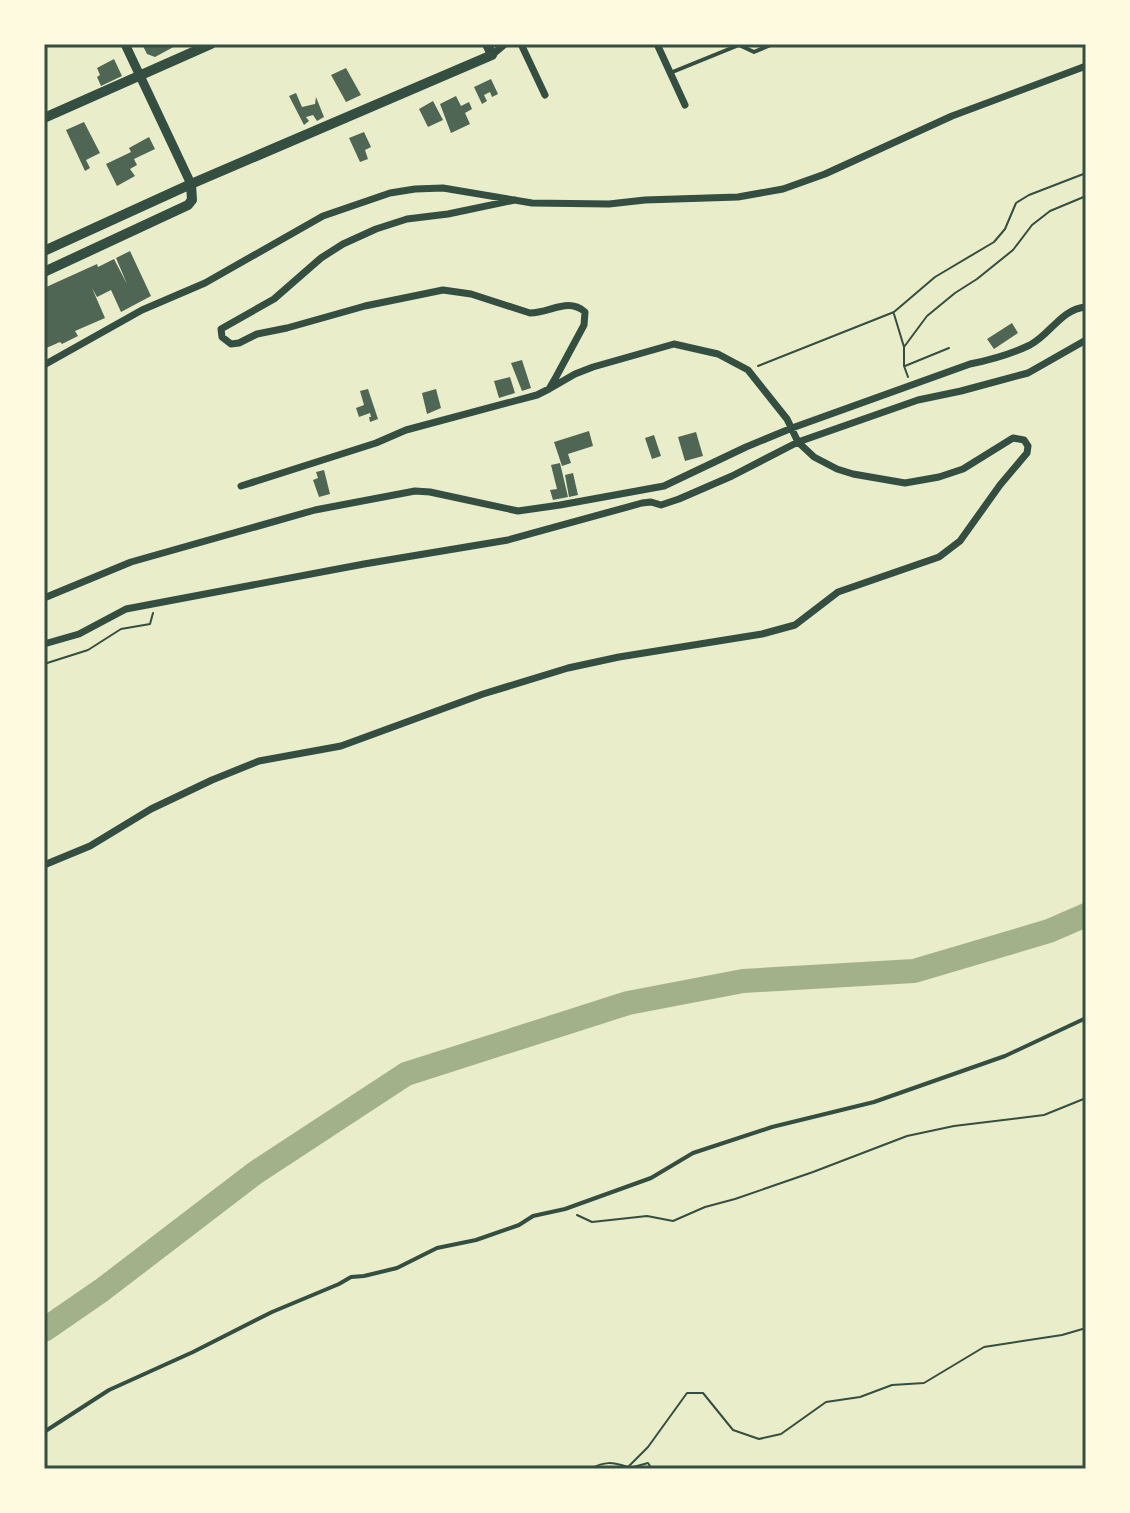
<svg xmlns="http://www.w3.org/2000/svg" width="1130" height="1513" font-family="Karla,sans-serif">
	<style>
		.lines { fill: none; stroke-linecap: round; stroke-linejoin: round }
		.river { stroke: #a3b18a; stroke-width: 24 }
		.building { fill: #4f6655 }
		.path { stroke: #344e41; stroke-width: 2 }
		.service { stroke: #344e41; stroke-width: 4 }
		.minor { stroke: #344e41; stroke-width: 7 }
		.tertiary { stroke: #344e41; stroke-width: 9 }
		.secondary { stroke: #344e41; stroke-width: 10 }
		.neatline { fill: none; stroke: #344e41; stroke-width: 3 }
	</style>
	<rect width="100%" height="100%" fill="#e9edc9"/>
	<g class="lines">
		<!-- river -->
		<path class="river" d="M44 1330 102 1290 255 1173 406 1074 628 1003 743 981 914 971 1049 931 1086 915"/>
	</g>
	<!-- building -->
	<path class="building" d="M142 44H179L155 57 147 54Z
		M114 59 122 76 101 86 97 77 100 75 97 68Z
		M346 68 361 95 346 102 331 75Z
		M491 79 498 94 492 97 490 92 484 95 487 101 482 104 474 87Z
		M296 93 302 107 315 104 316 97 324 117 317 121 313 115 306 117 309 121 304 125 289 96Z
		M456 96 461 106 469 102 472 109 465 113 470 124 451 133 440 104Z
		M433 101 443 120 428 127 419 109Z
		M84 122 100 153 86 160 90 168 85 171 66 130Z
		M364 132 371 147 365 150 368 159 360 162 349 138Z
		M149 137 155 149 134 159 137 165 130 169 135 176 117 186 106 164 131 152 129 148Z
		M130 251 151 296 121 312 111 290 97 297 92 288 105 318 75 331 78 336 62 344 60 342 44 349V288L97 264 98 267 114 259 127 284 116 258Z
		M1012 323 1018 333 994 349 987 339Z
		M522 360 531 388 522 391 511 363Z
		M510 377 515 393 499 398 494 381Z
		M368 389 378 419 370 422 369 417H371L370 413 359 417 356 408 364 405 360 391Z
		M436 389 441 408 427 414 422 393Z
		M589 431 593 446 568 454 571 463 562 466 554 442Z
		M696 432 703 456 685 461 678 437Z
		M654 435 661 456 652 459 645 438Z
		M560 463 568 497 553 500 550 490 557 489 551 465Z
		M324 470 330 494 319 497 313 480 318 478 316 472Z
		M573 473 578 495 569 497 565 475Z"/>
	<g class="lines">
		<!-- path -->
		<path class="path" d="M894 314 904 347V366L908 377
			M904 347 927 316 955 293 977 279 1013 250 1032 225 1050 211 1086 196
			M758 366 894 312 935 277 994 242 1005 229 1016 203 1029 195 1086 173
			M905 366 949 348
			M44 664 88 650 121 629 150 624 153 613
			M577 1215 592 1222 647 1216 673 1221 705 1207 735 1199 813 1172 907 1136 954 1126 1044 1115 1086 1098
			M590 1469C605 1461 612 1462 628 1467L648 1447 687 1393H703L733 1430 759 1439 781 1434 826 1402 860 1397 892 1385 924 1383 984 1347 1062 1335 1086 1328
			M626 1469 648 1463 652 1469"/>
		<!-- service -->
		<path class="service" d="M670 73 739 45 754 52 773 44
			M44 1432 109 1390 193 1352 272 1312 339 1284 351 1277 364 1276 397 1268 437 1248 476 1240 519 1225 533 1216 565 1209 651 1178 693 1153 772 1127 874 1102 1005 1056 1086 1018"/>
		<!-- minor -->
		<path class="minor" d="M521 44 545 95
			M657 44 685 105
			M492 55 505 44
			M44 365 142 310 205 283 323 216 390 193 415 189 443 188 532 203 609 204 645 200 738 197 783 189 825 174 952 116 1086 66
			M241 486 376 443 406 430 537 395 549 389 556 377 584 325 585 312C568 297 550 313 530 313L471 294 443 290 365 306 287 328 257 334 239 343 231 344 222 337 221 329 274 299 321 258 343 244 376 229 407 219 448 214 515 200
			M44 598 131 562 315 510 415 491 430 492 518 511 560 505 664 486 746 447 792 428 970 364C990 360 1011 354 1030 345 1051 334 1061 309 1086 307
			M44 644 79 634 126 609 364 564 508 540 642 503 651 502 661 505 679 499 732 476 798 442 918 400 961 391 1028 373 1086 340
			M44 865 90 846 151 809 212 780 259 761 341 746 483 694 568 668 619 657 762 634 795 625 838 592 939 557 960 541 1000 485 1027 453 1028 446 1024 440 1013 438 963 469 939 477 905 483 853 474 837 469 814 457 798 442 787 419 748 370 718 354 674 344 593 367 575 374 549 389"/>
		<!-- tertiary -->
		<path class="tertiary" d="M125 44 191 184"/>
		<!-- secondary -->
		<path class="secondary" d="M44 118 211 44
			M44 251 191 184 492 55 487 44
			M44 272 188 205 192 200 191 184"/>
	</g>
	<!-- border -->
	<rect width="1130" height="1513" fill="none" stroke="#fefae0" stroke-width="92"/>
	<rect x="46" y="46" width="1038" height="1421" class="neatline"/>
</svg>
